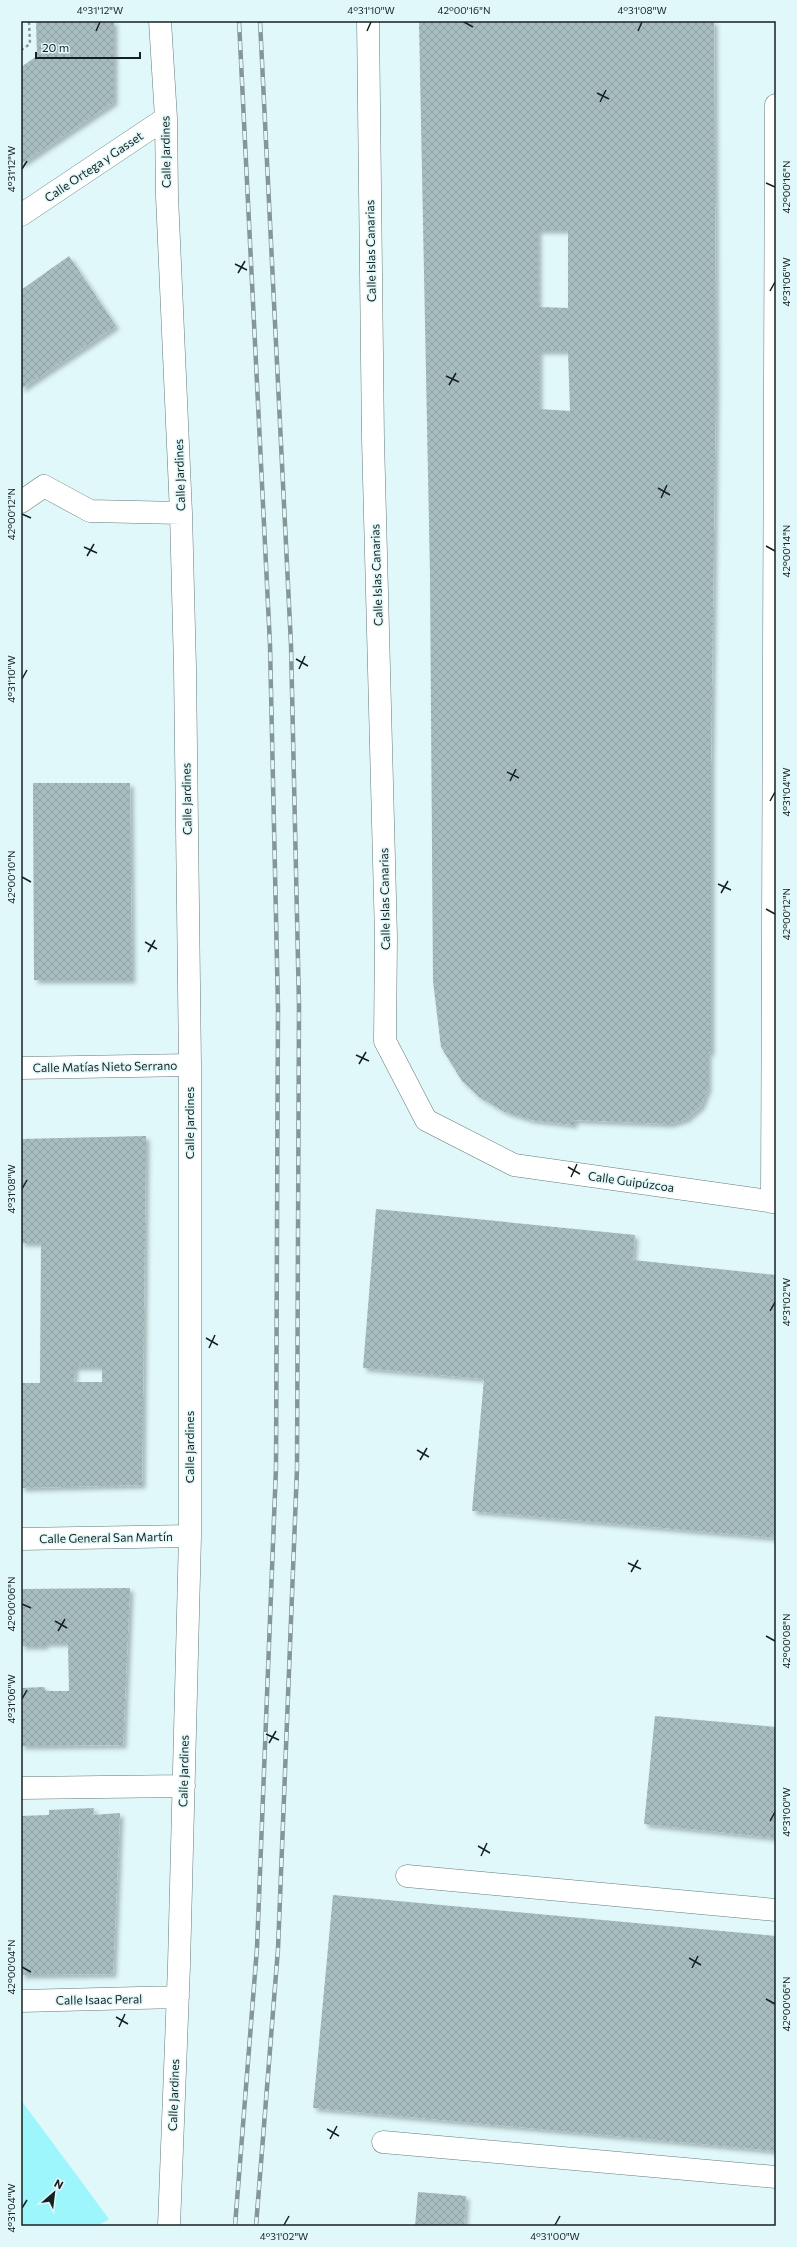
<svg xmlns="http://www.w3.org/2000/svg" width="797" height="2247" font-family="Commissioner,sans-serif">
	<style>
		.green { fill: #9ef6fd }
		.building { fill: url(#building-cross-hatch); fill-rule: evenodd; filter: url(#shadow) }
		.lines { fill: none; stroke-linecap: round; stroke-linejoin: round }
		.minor-casing { stroke: #657a7c; stroke-width: 23 }
		.path { stroke: #859797; stroke-width: 2.5; stroke-dasharray: 3 3; stroke-linecap: butt }
		.minor { stroke: #fff; stroke-width: 22 }
		.rail-casing { stroke: #859696; stroke-width: 4.5 }
		.rail { stroke: #e0f8f9; stroke-width: 3; stroke-dasharray: 9; stroke-linecap: butt }
		.ticks { fill: none; stroke: #172020; stroke-width: 1.5 }
		.labels { text-anchor: middle; stroke-width: 3; stroke-linejoin: round; paint-order: stroke }
		.street-label { font-size: 12px; fill: #172020; stroke: #e0f8f9 }
		.neatline { fill: none; stroke: #172020; stroke-width: 1.5 }
		.ticks-label { font-size: 10px; text-anchor: middle; fill: #172020 }
	</style>
	<defs>
		<pattern id="building-cross-hatch" width="8" height="8" patternUnits="userSpaceOnUse"><rect width="8" height="8" fill="#a7bdbf"/><path d="M0 0l8 8M0 8l8-8" fill="none" stroke="#8fa2a4"/></pattern>
		<filter id="shadow"><feDropShadow dx="3.5" dy="3.5" stdDeviation="2" flood-color="#0004"/></filter>
	</defs>
	<rect width="100%" height="100%" fill="#e0f8f9"/>
	<!-- green -->
	<path class="green" d="M21 2100 109 2219 97 2226H21Z"/>
	<!-- building -->
	<path class="building" d="M36 21H114V102L21 164V67L37 56Z
		M419 21H714L716 378 711 765V1053L708 1052V1088L701 1106 686 1119 670 1124 574 1120V1125L531 1120 505 1112 479 1097 462 1081 441 1047 433 981 430 574ZM538 230H568V308L538 307ZM539 351H568L570 411 539 409Z
		M69 256 116 326 21 389V290Z
		M33 783H130L132 980H34Z
		M146 1136 142 1485 21 1488V1383H40L41 1243H21V1139ZM75 1367H102V1382H74Z
		M376 1209 635 1235 633 1260 776 1275V1538L472 1511 484 1379 363 1368Z
		M130 1588 123 1745 21 1746V1688L44 1687 46 1691H69L68 1643H45V1646H21V1589Z
		M655 1716 776 1727V1838L644 1824Z
		M94 1808 93 1815 120 1813 113 1974 21 1975V1816L49 1815V1810Z
		M333 1895 776 1936V2151L313 2108Z
		M418 2192 466 2196 464 2226H415Z"/>
	<g class="lines">
		<defs>
			<path id="minor" d="M160 21 166 118 167 196 181 513 185 668 190 1065V1536L179 1965 169 2226
				M368 21 373 439 386 937 385 1041 426 1120 514 1165 776 1202
				M21 215 166 118
				M21 502 44 486 90 511 181 513
				M21 1068 190 1065
				M772 1202 776 105
				M21 1539 190 1536
				M21 1788 184 1786
				M407 1876 776 1910
				M21 2001 178 1997
				M383 2142 776 2177"/>
		</defs>
		<!-- minor casing -->
		<use href="#minor" class="minor-casing"/>
		<!-- path -->
		<path class="path" d="M21 50 30 44 29 21"/>
		<!-- minor -->
		<use href="#minor" class="minor"/>
		<defs>
			<path id="rail" d="M235 2226 257 1948 276 1468 278 1007 270 645 239 21
				M256 2226 278 1949 297 1469 299 1006 291 645 260 21"/>
		</defs>
		<!-- rail casing -->
		<use href="#rail" class="rail-casing"/>
		<!-- rail -->
		<use href="#rail" class="rail"/>
	</g>
	<!-- ticks -->
	<path class="ticks" d="M464 22 473 27M96 31 100 22M367 31 371 22M638 31 642 22M597 93 609 99M600 102 606 90M22 169 27 161M766 183 775 187M235 264 247 270M238 273 245 261M770 291 775 282M446 376 459 382M449 385 456 373M658 488 670 495M661 498 667 485M22 514 31 518M766 546 775 551M84 547 97 553M87 556 94 544M296 659 308 666M299 669 305 656M22 679 27 670M507 772 519 778M510 781 516 769M770 801 775 792M22 877 31 882M718 884 731 890M721 893 728 881M766 909 775 914M145 942 157 949M148 952 155 940M356 1055 369 1061M359 1064 366 1052M568 1167 580 1174M571 1177 577 1164M22 1189 27 1180M770 1311 775 1302M206 1338 218 1345M209 1348 215 1335M417 1450 429 1457M420 1460 427 1448M628 1563 641 1569M631 1572 638 1560M22 1604 31 1608M55 1621 67 1628M58 1631 65 1619M766 1636 775 1641M22 1699 27 1690M266 1734 279 1740M269 1743 276 1731M770 1821 775 1812M478 1846 490 1853M481 1856 487 1843M689 1958 701 1965M22 1967 31 1972M692 1968 698 1956M766 1999 775 2004M116 2017 128 2024M119 2027 125 2014M327 2129 339 2136M330 2139 337 2126M22 2208 27 2200M284 2225 289 2216M555 2225 560 2216"/>
	<g class="labels">
		<!-- street labels -->
		<g class="street-label">
			<text transform="translate(166 152) rotate(-91)" y="4">Calle Jardines</text>
			<text transform="translate(94 167) rotate(-34)" y="4">Calle Ortega y Gasset</text>
			<text transform="translate(371 251) rotate(-91)" y="4">Calle Islas Canarias</text>
			<text transform="translate(180 475) rotate(-92)" y="4">Calle Jardines</text>
			<text transform="translate(377 575) rotate(-92)" y="4">Calle Islas Canarias</text>
			<text transform="translate(187 799) rotate(-91)" y="4">Calle Jardines</text>
			<text transform="translate(385 899) rotate(-91)" y="4">Calle Islas Canarias</text>
			<text transform="translate(105 1067) rotate(-1)" y="4">Calle Matías Nieto Serrano</text>
			<text transform="translate(190 1123) rotate(-90)" y="4">Calle Jardines</text>
			<text transform="translate(631 1182) rotate(8)" y="4">Calle Guipúzcoa</text>
			<text transform="translate(190 1447) rotate(-90)" y="4">Calle Jardines</text>
			<text transform="translate(106 1538) rotate(-1)" y="4">Calle General San Martín</text>
			<text transform="translate(184 1771) rotate(-89)" y="4">Calle Jardines</text>
			<text transform="translate(99 2000) rotate(-1)" y="4">Calle Isaac Peral</text>
			<text transform="translate(174 2095) rotate(-88)" y="4">Calle Jardines</text>
		</g>
	</g>
	<!-- border -->
	<rect width="797" height="2247" fill="none" stroke="#e0f8f9" stroke-width="44"/>
	<!-- north arrow -->
	<g transform="translate(54 2193) rotate(28)" stroke="#e0f8f9" stroke-width="3" paint-order="stroke">
	<path d="M0-3L7 15L0 10L-7 15Z" fill="#172020"/>
	<text y="-6" font-size="11" font-weight="bold" text-anchor="middle" fill="#172020">N</text>
	</g>
	<!-- scale -->
	<path d="M36 52v6h104v-6" fill="none" stroke="#172020" stroke-width="2"/>
	<text x="42" y="52" font-size="12" fill="#172020" stroke="#e0f8f9" stroke-width="3" paint-order="stroke">20 m</text>
	<rect x="22" y="22" width="753" height="2203" class="neatline"/>
	<g class="ticks-label">
		<text x="100" y="14">4°31'12"W</text>
		<text x="371" y="14">4°31'10"W</text>
		<text x="464" y="14">42°00'16"N</text>
		<text x="642" y="14">4°31'08"W</text>
		<text transform="translate(11 169) rotate(-90)" y="4">4°31'12"W</text>
		<text transform="translate(786 187) rotate(-90)" y="4">42°00'16"N</text>
		<text transform="translate(786 282) rotate(-90)" y="4">4°31'06"W</text>
		<text transform="translate(11 514) rotate(-90)" y="4">42°00'12"N</text>
		<text transform="translate(786 551) rotate(-90)" y="4">42°00'14"N</text>
		<text transform="translate(11 679) rotate(-90)" y="4">4°31'10"W</text>
		<text transform="translate(786 792) rotate(-90)" y="4">4°31'04"W</text>
		<text transform="translate(11 877) rotate(-90)" y="4">42°00'10"N</text>
		<text transform="translate(786 914) rotate(-90)" y="4">42°00'12"N</text>
		<text transform="translate(11 1189) rotate(-90)" y="4">4°31'08"W</text>
		<text transform="translate(786 1302) rotate(-90)" y="4">4°31'02"W</text>
		<text transform="translate(11 1604) rotate(-90)" y="4">42°00'06"N</text>
		<text transform="translate(786 1641) rotate(-90)" y="4">42°00'08"N</text>
		<text transform="translate(11 1699) rotate(-90)" y="4">4°31'06"W</text>
		<text transform="translate(786 1812) rotate(-90)" y="4">4°31'00"W</text>
		<text transform="translate(11 1967) rotate(-90)" y="4">42°00'04"N</text>
		<text transform="translate(786 2004) rotate(-90)" y="4">42°00'06"N</text>
		<text transform="translate(11 2208) rotate(-90)" y="4">4°31'04"W</text>
		<text x="284" y="2240">4°31'02"W</text>
		<text x="555" y="2240">4°31'00"W</text>
	</g>
</svg>
